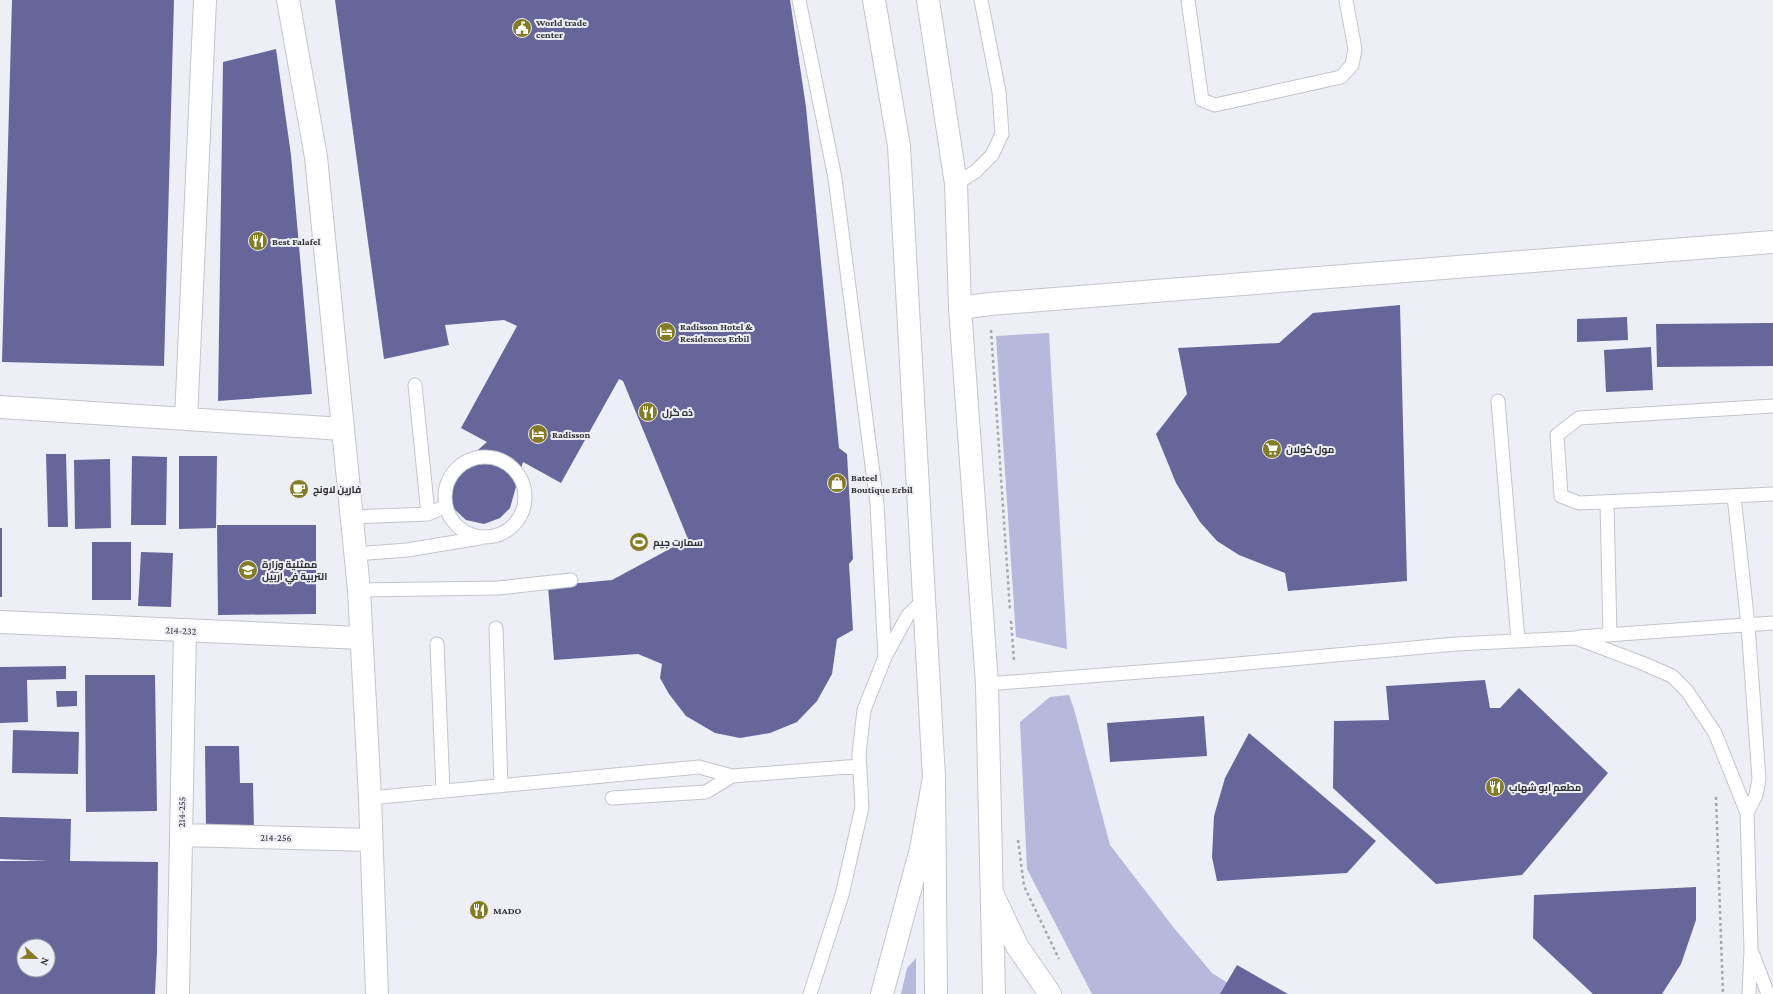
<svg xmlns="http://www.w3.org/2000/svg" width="1773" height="994" font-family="'Crimson Pro',Cairo,serif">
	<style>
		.green { fill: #b7b8db }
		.building { fill: #67669a; fill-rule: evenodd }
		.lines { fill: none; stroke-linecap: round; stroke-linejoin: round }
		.lane-casing { stroke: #c4c4cb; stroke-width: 15 }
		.street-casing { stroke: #c4c4cb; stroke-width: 24 }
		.secondary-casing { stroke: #c4c4cb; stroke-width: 24 }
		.primary-casing { stroke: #c4c4cb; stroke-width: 24 }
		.highway-casing { stroke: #c4c4cb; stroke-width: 24 }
		.path { stroke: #a7a7ad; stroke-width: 2.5; stroke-dasharray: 3 3; stroke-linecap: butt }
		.lane { stroke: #fff; stroke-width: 13 }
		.street { stroke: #fff; stroke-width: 22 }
		.secondary { stroke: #fff; stroke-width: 22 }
		.primary { stroke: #fff; stroke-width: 22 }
		.highway { stroke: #fff; stroke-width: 22 }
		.labels { text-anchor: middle; stroke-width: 4; stroke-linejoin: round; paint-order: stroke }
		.poi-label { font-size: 10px; font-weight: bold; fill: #2f2f32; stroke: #eeeef6; text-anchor: start }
		.street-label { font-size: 10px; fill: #2f2f32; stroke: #eeeef6 }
	</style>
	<rect width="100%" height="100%" fill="#eeeef6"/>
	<!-- green -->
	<path class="green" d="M1049 333 1067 649 1016 637 996 336Z
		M1069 695 1074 709 1110 845 1174 928 1212 973 1245 994H1092L1027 869 1020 722 1050 697Z
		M916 958V994H901L907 968Z"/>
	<!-- building -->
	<path class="building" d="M12 0H174L164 366 2 362Z
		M335 0H790L806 107 839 448 847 454 853 559 849 564 853 630 837 639 832 674 817 701 797 722 770 733 740 738 715 733 686 716 669 694 660 678 662 664 638 654 554 660 548 586 612 580 688 539 623 381 619 379 561 483 523 462 510 508 500 518 484 524 466 520 453 508 449 491 455 470 487 442 461 428 517 326 504 320 445 325 449 345 384 359Z
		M276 49 291 155 312 394 218 401 223 62Z
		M1400 305 1407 581 1288 591 1285 573 1239 555 1217 541 1200 522 1176 483 1156 434 1187 394 1178 348 1279 343 1313 313Z
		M1627 317 1628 340 1577 342V319Z
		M1773 323V366L1657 367 1656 324Z
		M1651 347 1653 390 1606 392 1604 350Z
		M46 454H66L68 527H48Z
		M132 456 167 457 166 525H131Z
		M179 456H217L216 528 179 529Z
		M110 459 111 528 75 529 74 460Z
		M217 525H316V614L218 615Z
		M0 528H2V597H0Z
		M92 542H131V600H92Z
		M141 552 173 553 171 607 138 606Z
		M66 666V679L27 680 28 722 0 723V667Z
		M85 675H155L157 811 86 812Z
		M1485 680 1490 708H1500L1519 688 1608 773 1522 875 1436 884 1333 788 1334 721 1389 720 1386 686Z
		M56 691H77V706L57 707Z
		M1204 716 1207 756 1110 762 1107 723Z
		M13 730 79 732 78 774 12 773Z
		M1249 733 1376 841 1347 873 1217 881 1212 857 1214 816 1225 778Z
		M205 746H239L240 783H253L254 830H206Z
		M0 817 71 819 70 861 158 862 157 952 155 994H0V861H49L0 859ZM24 946H48V970H24Z
		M1696 887V920L1681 964 1662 994H1593L1533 938 1534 895Z
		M1237 965 1288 994H1220Z"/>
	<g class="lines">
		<defs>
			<path id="lane" d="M799 0 835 178 877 504 885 657
				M1188 0 1202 100 1215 105 1341 77 1352 65 1355 49 1346 0
				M956 184 976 171 992 155 1002 134 999 92 981 0
				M415 385 428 514
				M1498 401 1518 640
				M1773 406 1579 418 1557 435 1561 496 1579 503 1773 494
				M445 497a40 40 0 1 1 80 0a40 40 0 1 1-80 0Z
				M1734 496 1748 625 1759 779 1756 795 1747 813
				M1607 502 1610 635
				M351 517 428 514 446 506
				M355 554 407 550 480 538
				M359 590 498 588 571 580
				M496 628 501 786
				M1579 637 1773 623
				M437 644 443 791
				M987 684 1204 667 1456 644 1576 638 1642 663 1672 676 1687 691 1715 733 1747 813 1751 950 1749 994
				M370 798 699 767 732 776 860 766
				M612 798 706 792 732 776
				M1753 955 1768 994
				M810 994 842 895 862 807 859 754 864 710 885 657 908 615 924 600"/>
			<path id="street" d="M960 308 990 304 1773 242
				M0 407 343 429
				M186 419 205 0
				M0 622 361 638
				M181 835 371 840
				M178 994 185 630"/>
			<path id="secondary" d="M288 0 316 157 359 590 370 798 377 994"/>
			<path id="primary" d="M874 0 899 146 934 778 936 994
				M928 0 956 184 960 308 987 684 994 994"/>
			<path id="highway" d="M992 893 1017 946 1050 994
				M882 994 921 849 934 778"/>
		</defs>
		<!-- lane casing -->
		<use href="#lane" class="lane-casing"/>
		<!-- street casing -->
		<use href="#street" class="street-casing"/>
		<!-- secondary casing -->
		<use href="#secondary" class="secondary-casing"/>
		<!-- primary casing -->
		<use href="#primary" class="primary-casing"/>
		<!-- highway casing -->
		<use href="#highway" class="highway-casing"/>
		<!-- path -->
		<path class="path" d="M991 330 1010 610
			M1011 621 1014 660
			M1716 797 1723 994
			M1018 840 1024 886 1059 959"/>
		<!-- lane -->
		<use href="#lane" class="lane"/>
		<!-- street -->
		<use href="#street" class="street"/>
		<!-- secondary -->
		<use href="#secondary" class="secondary"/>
		<!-- primary -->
		<use href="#primary" class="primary"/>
		<!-- highway -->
		<use href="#highway" class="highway"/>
	</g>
	<!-- icons -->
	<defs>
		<symbol id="civic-disc" viewBox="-11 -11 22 22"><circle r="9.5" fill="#847c22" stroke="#eeeef6"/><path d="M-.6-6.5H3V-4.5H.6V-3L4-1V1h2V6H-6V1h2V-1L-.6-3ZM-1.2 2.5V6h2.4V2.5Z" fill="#fff"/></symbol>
		<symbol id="restaurant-disc" viewBox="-11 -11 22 22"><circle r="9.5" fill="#847c22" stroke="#eeeef6"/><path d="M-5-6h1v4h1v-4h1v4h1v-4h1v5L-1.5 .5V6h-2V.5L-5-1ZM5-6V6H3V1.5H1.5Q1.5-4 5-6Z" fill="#fff"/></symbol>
		<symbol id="hotel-disc" viewBox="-11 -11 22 22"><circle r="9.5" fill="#847c22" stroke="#eeeef6"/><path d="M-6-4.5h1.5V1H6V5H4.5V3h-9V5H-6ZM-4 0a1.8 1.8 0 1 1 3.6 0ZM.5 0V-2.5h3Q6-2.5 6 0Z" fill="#fff"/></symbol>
		<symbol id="supermarket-disc" viewBox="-11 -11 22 22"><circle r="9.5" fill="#847c22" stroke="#eeeef6"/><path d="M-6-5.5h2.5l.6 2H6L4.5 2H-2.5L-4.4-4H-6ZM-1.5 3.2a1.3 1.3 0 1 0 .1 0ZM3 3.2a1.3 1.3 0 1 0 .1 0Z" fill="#fff"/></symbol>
		<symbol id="shop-disc" viewBox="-11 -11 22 22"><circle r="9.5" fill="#847c22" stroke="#eeeef6"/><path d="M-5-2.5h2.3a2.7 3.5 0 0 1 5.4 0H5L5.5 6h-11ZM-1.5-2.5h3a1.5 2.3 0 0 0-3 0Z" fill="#fff"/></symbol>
		<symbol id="cafe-disc" viewBox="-11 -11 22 22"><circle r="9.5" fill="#847c22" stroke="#eeeef6"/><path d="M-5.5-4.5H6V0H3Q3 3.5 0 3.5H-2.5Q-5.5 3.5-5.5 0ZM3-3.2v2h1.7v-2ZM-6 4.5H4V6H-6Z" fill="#fff"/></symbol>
		<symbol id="stadium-disc" viewBox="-11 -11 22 22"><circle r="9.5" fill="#847c22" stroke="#eeeef6"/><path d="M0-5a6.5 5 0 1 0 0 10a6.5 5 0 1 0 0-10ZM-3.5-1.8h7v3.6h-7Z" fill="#fff"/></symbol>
		<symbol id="university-disc" viewBox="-11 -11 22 22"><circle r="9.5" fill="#847c22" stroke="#eeeef6"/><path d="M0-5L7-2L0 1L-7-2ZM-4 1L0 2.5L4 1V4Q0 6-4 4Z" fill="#fff"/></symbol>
	</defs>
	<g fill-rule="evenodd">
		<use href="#civic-disc" x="511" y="17" width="22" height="22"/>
		<use href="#restaurant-disc" x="247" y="230" width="22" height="22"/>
		<use href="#hotel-disc" x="655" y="321" width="22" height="22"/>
		<use href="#restaurant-disc" x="637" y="401" width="22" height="22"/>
		<use href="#hotel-disc" x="527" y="423" width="22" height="22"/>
		<use href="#supermarket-disc" x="1261" y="438" width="22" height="22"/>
		<use href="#shop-disc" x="826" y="472" width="22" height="22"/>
		<use href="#cafe-disc" x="288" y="478" width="22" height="22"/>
		<use href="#stadium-disc" x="628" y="531" width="22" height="22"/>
		<use href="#university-disc" x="237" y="559" width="22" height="22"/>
		<use href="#restaurant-disc" x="1484" y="776" width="22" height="22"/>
		<use href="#restaurant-disc" x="468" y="899" width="22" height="22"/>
	</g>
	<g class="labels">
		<!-- poi labels -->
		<g class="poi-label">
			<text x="536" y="26">World trade<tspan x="536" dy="12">center</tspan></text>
			<text x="272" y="245">Best Falafel</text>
			<text x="680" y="330">Radisson Hotel &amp;<tspan x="680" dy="12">Residences Erbil</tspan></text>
			<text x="662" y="416">ذه گرل</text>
			<text x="552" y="438">Radisson</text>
			<text x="1286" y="453">مول كولان</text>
			<text x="851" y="481">Bateel<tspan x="851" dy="12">Boutique Erbil</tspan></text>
			<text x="313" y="493">فارین لاونج</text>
			<text x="653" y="546">سمارت جیم</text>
			<text x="262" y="568">ممثلية وزارة<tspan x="262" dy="12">التربية في اربيل</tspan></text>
			<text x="1509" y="791">مطعم ابو شهاب</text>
			<text x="493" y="914">MADO</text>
		</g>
		<!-- street labels -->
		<g class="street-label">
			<text transform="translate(181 630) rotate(3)" y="4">214-232</text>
			<text transform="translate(181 812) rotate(-89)" y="4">214-255</text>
			<text transform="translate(276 837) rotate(1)" y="4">214-256</text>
		</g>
	</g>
	<!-- north arrow -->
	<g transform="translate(36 958) rotate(112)"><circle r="19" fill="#eeeef6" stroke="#a2a2a8"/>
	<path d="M0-3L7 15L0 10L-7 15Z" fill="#847c22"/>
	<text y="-6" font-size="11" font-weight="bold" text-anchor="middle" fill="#2f2f32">N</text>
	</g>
</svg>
